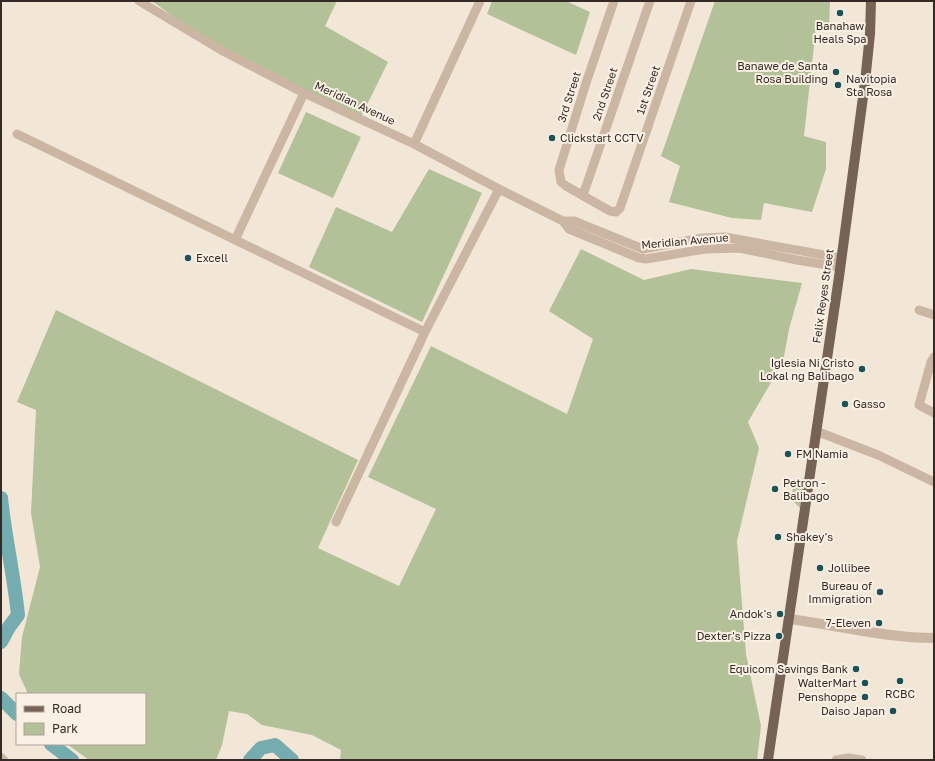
<svg xmlns="http://www.w3.org/2000/svg" width="935" height="761" font-family="'Golos Text',sans-serif">
	<style>
		.green { fill: #b2c197 }
		.lines { fill: none; stroke-linecap: round; stroke-linejoin: round }
		.river { stroke: #75acb0; stroke-width: 14 }
		.minor { stroke: #cab6a3; stroke-width: 9 }
		.tertiary { stroke: #cab6a3; stroke-width: 10 }
		.primary { stroke: #776256; stroke-width: 10 }
		.poi-dot { fill: #1a5257; stroke: #faf0e4; stroke-width: 1.5 }
		.labels { text-anchor: middle; stroke-width: 4; stroke-linejoin: round; paint-order: stroke }
		.poi-label { font-size: 11px; fill: #352a25; stroke: #faf0e4; text-anchor: end }
		.street-label { font-size: 11px; fill: #352a25; stroke: #faf0e4 }
	</style>
	<rect width="100%" height="100%" fill="#f2e6d7"/>
	<!-- green -->
	<path class="green" d="M152 1H337L325 26 388 62 361 117 220 51Z
		M492 1H566L590 12 576 55 487 14Z
		M715 1H830L829 26 816 27 804 136 826 142V169L812 212 764 203 761 220 732 218 669 202 680 166 661 156Z
		M306 112 361 137 333 198 278 173Z
		M429 169 482 193 422 322 309 267 336 207 392 232Z
		M581 249 644 280 691 269 802 283 789 329 783 362 748 422 759 448 737 541 746 654 761 726 757 760H340L341 750 312 735 262 725 247 714 229 711 222 745 216 760H89L67 744H145V694H28L19 674 22 637 40 567 31 513 36 410 17 402 56 310 358 460 318 548 399 586 436 509 368 477 431 346 567 414 593 339 549 311Z
		M805 478 800 508 792 500C793 485 791 484 805 478Z"/>
	<g class="lines">
		<!-- river -->
		<path class="river" d="M1 498C5 537 14 576 18 615L9 627 1 642
			M1 698 17 714
			M51 744 72 760
			M250 760 261 748 275 745 292 760"/>
		<!-- minor -->
		<path class="minor" d="M139 1 221 50 304 93 414 144 499 189 563 221 569 229 639 258 646 259 705 249 739 248 797 260 840 267
			M614 1 586 83 559 170 561 182 566 186 610 211 616 212 620 208 691 1
			M17 134 425 332
			M414 144 480 1
			M583 195 650 1
			M563 221H574L643 249 702 238 725 237 841 258
			M235 240 304 93
			M919 310 934 315
			M934 357 931 362 919 405 934 413
			M816 431 878 455 934 482
			M336 522 425 332 499 189
			M836 760 848 758 862 760"/>
		<!-- tertiary -->
		<path class="tertiary" d="M789 619C836 625 887 638 934 638
			M1 758 3 760"/>
		<!-- primary -->
		<path class="primary" d="M768 760 839 277 865 82 870 34 871 1"/>
	</g>
	<!-- markers -->
	<g class="poi-dot">
		<circle cx="840" cy="13" r="4"/>
		<circle cx="836" cy="72" r="4"/>
		<circle cx="838" cy="85" r="4"/>
		<circle cx="552" cy="138" r="4"/>
		<circle cx="188" cy="258" r="4"/>
		<circle cx="862" cy="369" r="4"/>
		<circle cx="845" cy="404" r="4"/>
		<circle cx="788" cy="454" r="4"/>
		<circle cx="775" cy="489" r="4"/>
		<circle cx="778" cy="537" r="4"/>
		<circle cx="820" cy="568" r="4"/>
		<circle cx="880" cy="592" r="4"/>
		<circle cx="780" cy="614" r="4"/>
		<circle cx="879" cy="623" r="4"/>
		<circle cx="779" cy="636" r="4"/>
		<circle cx="856" cy="669" r="4"/>
		<circle cx="900" cy="681" r="4"/>
		<circle cx="865" cy="683" r="4"/>
		<circle cx="865" cy="697" r="4"/>
		<circle cx="893" cy="711" r="4"/>
	</g>
	<g class="labels">
		<!-- poi labels -->
		<g class="poi-label">
			<text x="840" y="30" text-anchor="middle">Banahaw<tspan x="840" dy="13">Heals Spa</tspan></text>
			<text x="828" y="70">Banawe de Santa<tspan x="828" dy="13">Rosa Building</tspan></text>
			<text x="846" y="83" text-anchor="start">Navitopia<tspan x="846" dy="13">Sta Rosa</tspan></text>
			<text x="560" y="142" text-anchor="start">Clickstart CCTV</text>
			<text x="196" y="262" text-anchor="start">Excell</text>
			<text x="854" y="367">Iglesia Ni Cristo<tspan x="854" dy="13">Lokal ng Balibago</tspan></text>
			<text x="853" y="408" text-anchor="start">Gasso</text>
			<text x="796" y="458" text-anchor="start">FM Namia</text>
			<text x="783" y="487" text-anchor="start">Petron -<tspan x="783" dy="13">Balibago</tspan></text>
			<text x="786" y="541" text-anchor="start">Shakey's</text>
			<text x="828" y="572" text-anchor="start">Jollibee</text>
			<text x="872" y="590">Bureau of<tspan x="872" dy="13">Immigration</tspan></text>
			<text x="772" y="618">Andok's</text>
			<text x="871" y="627">7-Eleven</text>
			<text x="771" y="640">Dexter's Pizza</text>
			<text x="848" y="673">Equicom Savings Bank</text>
			<text x="857" y="687">WalterMart</text>
			<text x="900" y="698" text-anchor="middle">RCBC</text>
			<text x="857" y="701">Penshoppe</text>
			<text x="885" y="715">Daiso Japan</text>
		</g>
		<!-- street labels -->
		<g class="street-label">
			<text transform="translate(648 90) rotate(-71)" y="4">1st Street</text>
			<text transform="translate(605 94) rotate(-71)" y="4">2nd Street</text>
			<text transform="translate(569 97) rotate(-72)" y="4">3rd Street</text>
			<text transform="translate(355 103) rotate(25)" y="4">Meridian Avenue</text>
			<text transform="translate(685 241) rotate(-5)" y="4">Meridian Avenue</text>
			<text transform="translate(823 296) rotate(-82)" y="4">Felix Reyes Street</text>
		</g>
	</g>
	<!-- border -->
	<rect width="935" height="761" fill="none" stroke="#352a25" stroke-width="4"/>
	<!-- legend -->
	<rect x="16" y="693" width="130" height="52" fill="#faf0e4" stroke="#aba198"/>
	<rect x="24" y="706" width="20" height="6" fill="#776256" stroke="#aba198"/>
	<text x="52" y="713" font-size="12" fill="#352a25">Road</text>
	<rect x="24" y="723" width="20" height="12" fill="#b2c197" stroke="#aba198"/>
	<text x="52" y="733" font-size="12" fill="#352a25">Park</text>
</svg>
